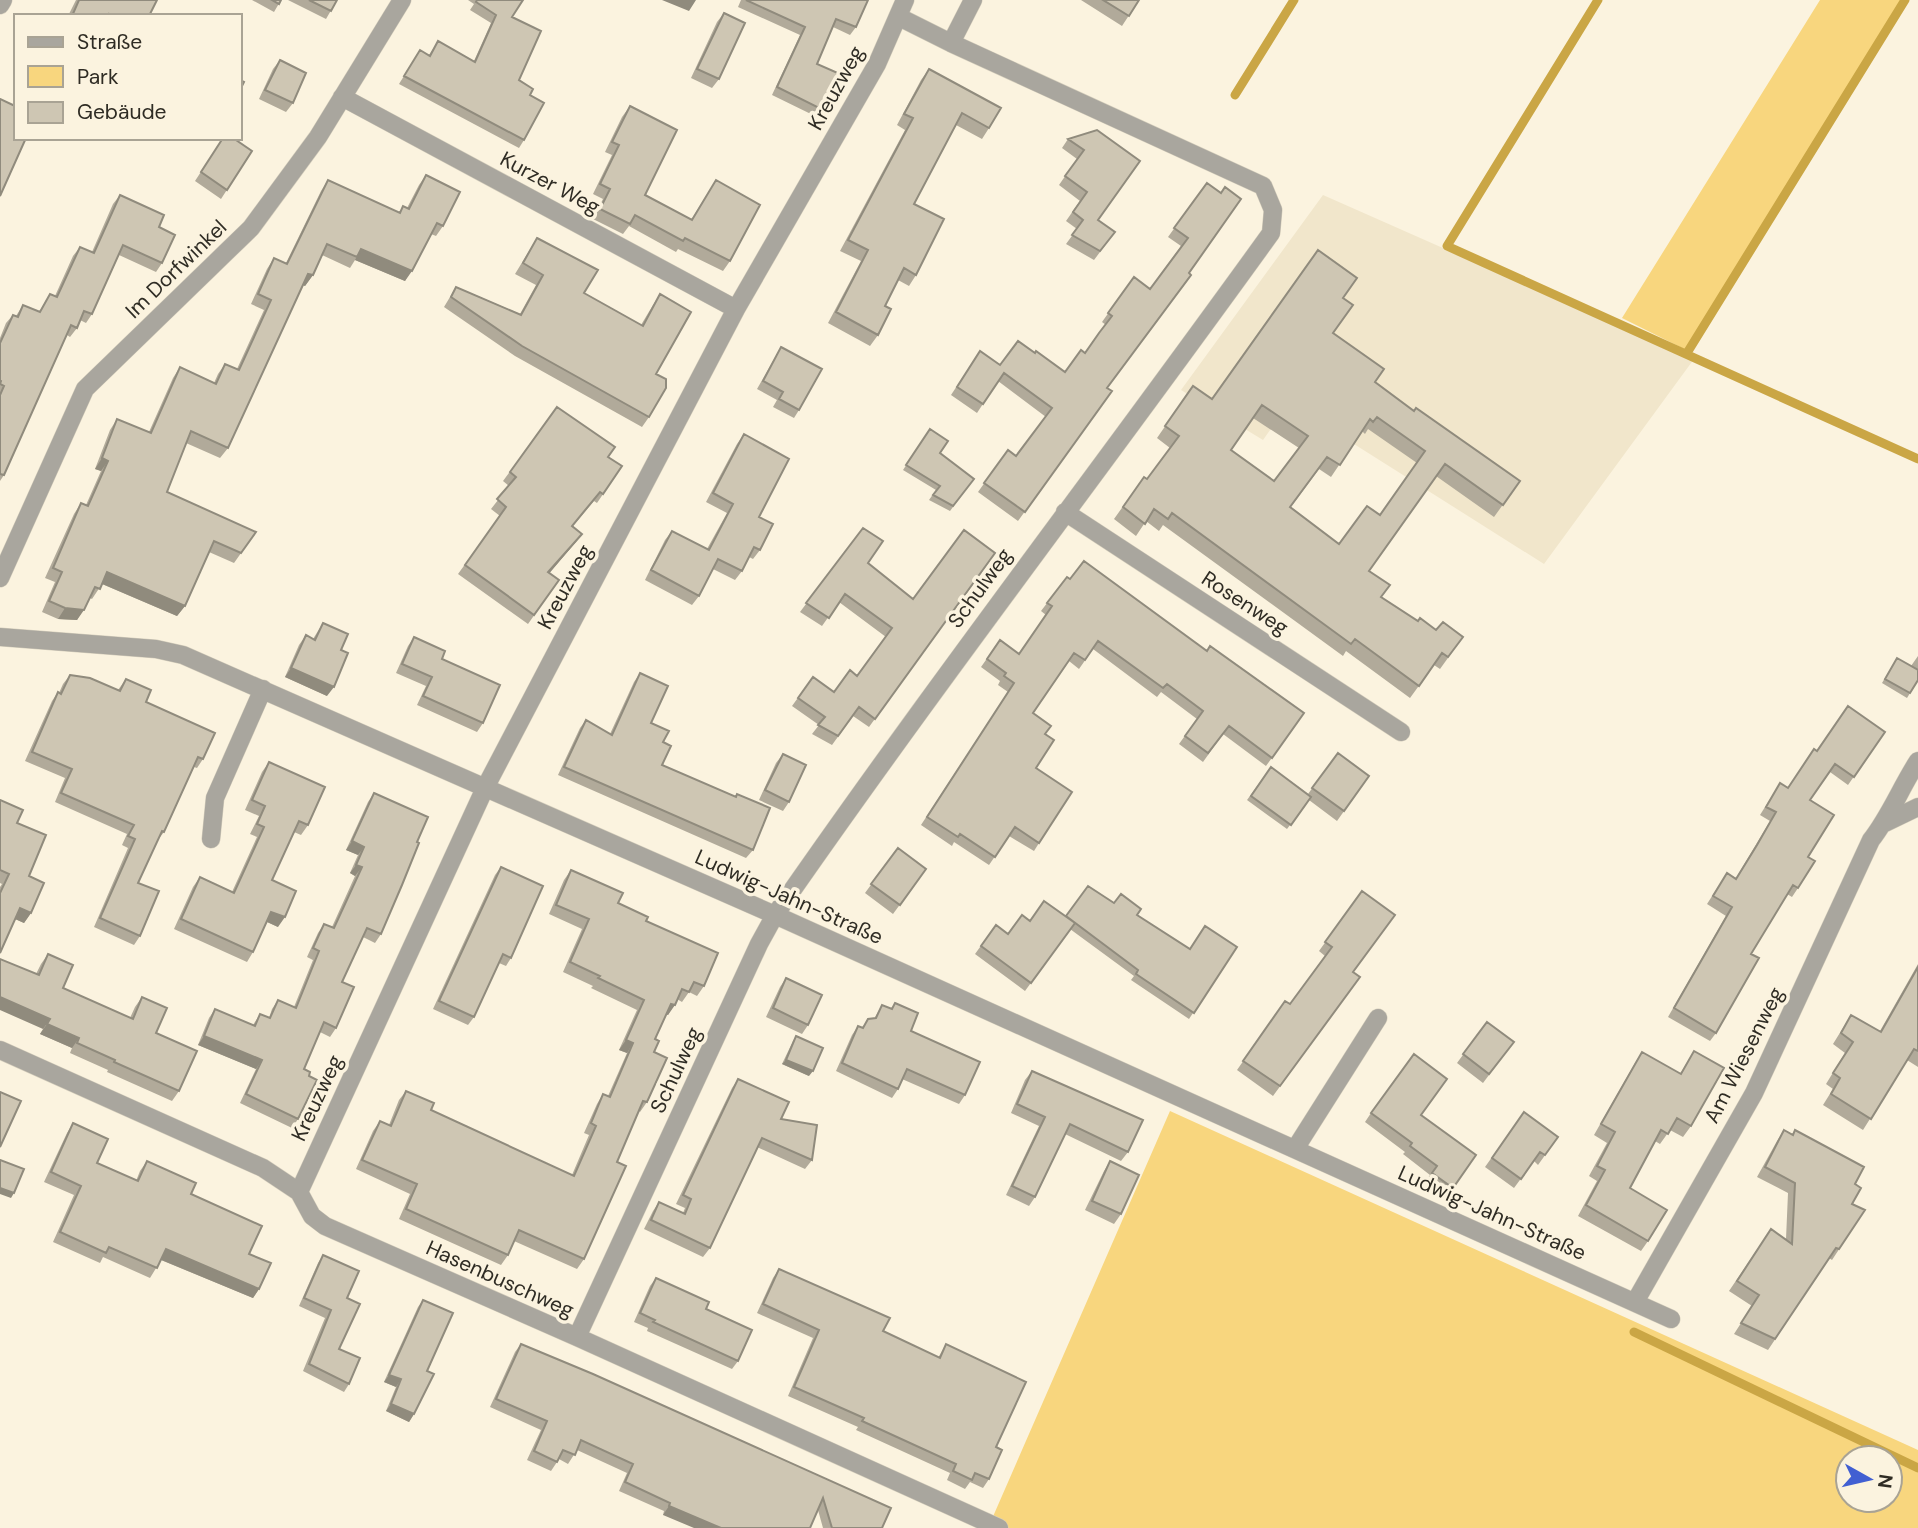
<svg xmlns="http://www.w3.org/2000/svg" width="1918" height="1528" font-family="'DM Sans',sans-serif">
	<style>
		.built { fill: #f1e6cb }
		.green { fill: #f8d67e; fill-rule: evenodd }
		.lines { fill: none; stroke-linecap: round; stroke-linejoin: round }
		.stream { stroke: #caa645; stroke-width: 9 }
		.street-casing { stroke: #d6cfbd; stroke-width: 19 }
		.street { stroke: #a9a69e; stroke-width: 18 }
		.wall { fill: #b1aa9a; fill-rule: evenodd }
		.shaded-wall { fill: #908b7d }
		.building { fill: #cec6b3; stroke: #908b7d; stroke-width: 2; fill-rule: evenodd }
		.labels { text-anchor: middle; stroke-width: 7; stroke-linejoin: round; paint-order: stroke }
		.street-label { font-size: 21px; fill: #2f2c24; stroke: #fbf3df }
	</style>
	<rect width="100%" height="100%" fill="#fbf3df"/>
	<!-- built -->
	<path class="built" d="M1323 195 1694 359 1544 564 1289 403 1263 440 1181 390Z"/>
	<!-- green -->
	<path class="green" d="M1820 0H1903L1686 350 1622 318Z
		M1170 1111 1918 1450V1528H988ZM1848 1458H1890V1500H1848Z"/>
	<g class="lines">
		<!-- stream -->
		<path class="stream" d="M1598 0 1447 246 1918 459
			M1235 95 1294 0
			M1687 353 1905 0
			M1634 1332 1918 1468"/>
		<defs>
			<path id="street" d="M0 5 3 0
				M899 17 951 43 973 0
				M342 97 736 309
				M1065 512 1401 732
				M0 578 85 389 251 228 318 137 402 0
				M0 637 156 649 183 655 775 915 1671 1319
				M1885 823 1918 807
				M211 839 215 798 263 689
				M0 1050 263 1168 299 1192 312 1216 325 1226 577 1337 999 1528
				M1295 1149 1378 1018
				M299 1192 485 788 736 309 877 64 905 0
				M1635 1302 1754 1093 1871 840C1890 816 1901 787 1918 761
				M577 1337 759 944 775 915C935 684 1107 461 1271 233L1273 210 1263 186 951 43"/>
		</defs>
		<!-- street casing -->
		<use href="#street" class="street-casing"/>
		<!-- street -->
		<use href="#street" class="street"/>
	</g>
	<!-- wall -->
	<path class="wall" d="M76 0H157L149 16H68Z
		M252 0H281L274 12Z
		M288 0H337L326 19Z
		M468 0H523L512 17 519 80 530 95 524 140 519 148 399 84 420 50 429 55 438 41 474 61 491 23 470 10 474 4Z
		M741 0H868L856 27 850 35 833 27 817 64 823 110 817 117 772 95 800 35 738 7Z
		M1081 0H1139L1122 26Z
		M724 13 719 79 712 88 691 78 717 22Z
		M280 60 293 103 286 112 259 99 273 69Z
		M929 69 989 128 982 139 956 125 914 204 916 275 909 286 898 280 885 306 878 335 870 346 828 323 861 261 840 251 905 130 897 125 921 80Z
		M630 106 645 195 691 220 716 180 730 261 723 271 678 249 676 252 629 226 623 234 593 219 603 199 593 194 612 155 605 152 622 117Z
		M1097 130 1098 220 1115 232 1094 260 1066 244 1077 229 1066 221 1080 201 1059 185 1077 159 1062 148 1068 139Z
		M223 138 252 151 221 199 195 181Z
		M426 175 443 226 436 236 431 234 405 281 355 260 350 268 322 255 313 275 305 286 303 285 228 448 220 458 186 443 167 492 256 532 234 563 209 552 185 606 177 616 102 584 92 599 90 598 77 620 58 619 42 612 55 582 45 578 74 514 81 503 86 505 101 471 95 469 110 430 117 419 149 432 173 378 180 367 214 383 218 374 225 364 237 369 264 310 251 304 267 269 274 258 286 263 321 191 328 180 399 213 403 206 407 208 419 185Z
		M1207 183 1189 273 1107 388 1112 391 1018 521 978 492 1008 450 1016 456 1046 417 998 381 977 413 951 395 980 351 1000 365 1035 353 1065 372 1085 353 1106 325 1102 322 1134 277 1150 289 1181 246 1168 237Z
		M120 195 159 227 162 263 156 272 119 255 92 314 86 323 80 320 77 328 70 337 67 335 4 475 0 481V338L6 323 13 315 16 316 23 305 39 312 50 294 55 296 73 256 80 247 92 252 113 204Z
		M537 238 584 293 641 325 653 305 660 294 656 374 649 417 642 427 515 356 444 307 456 287 520 314 536 285 515 274Z
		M1343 298 1334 333 1375 383 1414 411 1520 481 1494 517 1436 476 1369 571 1381 597 1418 621 1436 630 1463 637 1440 669 1434 665 1410 698 1346 651 1343 656 1163 525 1159 531 1146 521 1136 536 1114 519 1144 477 1147 479 1170 448 1157 438 1193 386 1212 399ZM1253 418 1299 448 1274 481 1231 450ZM1368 429 1417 463 1380 515 1339 544 1291 507 1319 469 1331 477 1362 431 1365 434Z
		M781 347 799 410 794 418 773 407 777 400 757 389Z
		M557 407 608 457 622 466 597 503 594 501 573 526 582 534 575 543 549 573 559 580 528 624 458 574 500 516 491 509 509 486 503 481Z
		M930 429 940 453 974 479 950 511 929 500 936 490 903 470Z
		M744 434 759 517 760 550 753 559 749 557 742 571 735 580 713 569 699 596 692 605 645 580 665 540 672 531 707 549 727 513 706 502 737 444Z
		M863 528 868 563 913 599 995 553 869 727 853 716 832 745 812 734 819 725 792 706 813 677 834 692 857 676 886 637 839 602 822 626 800 612Z
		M1067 577 1207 651 1304 713 1266 766 1223 734 1203 762 1179 744 1197 719 1161 692 1157 697 1093 649 1079 669 1069 661 1033 713 1045 734 1036 768 1039 843 1034 851 1009 836 989 865 954 842 952 846 921 825 1008 692 998 685 1000 681 981 667 1000 640 1019 654 1046 615 1041 611Z
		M323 623 327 696 285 677 299 645 306 635 313 639Z
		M414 637 442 659 483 723 477 732 417 705 426 686 396 673 408 646Z
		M1918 656V680L1907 698 1882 683 1897 658 1911 666Z
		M640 673 651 723 663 742 662 765 735 797 753 850 746 858 558 775 580 728 586 720 610 734 634 682Z
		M70 675 118 690 126 679 146 702 203 759 197 768 194 767 164 832 157 841 138 883 140 936 134 945 94 927 128 848 122 845 127 834 55 802 65 778 25 761 52 701 58 692 59 693 63 684Z
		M1885 732 1848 785 1830 772 1810 800 1808 857 1798 888 1792 897 1787 894 1751 954 1716 1033 1710 1041 1668 1017 1726 916 1707 904 1727 873 1736 878 1770 821 1760 815 1780 783 1788 788 1817 751Z
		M1338 753 1369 776 1337 821 1309 800 1287 829 1247 800 1271 767 1308 794Z
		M783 754 789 802 783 811 759 800 776 763Z
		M269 762 308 825 301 835 294 832 272 880 278 927 267 922 253 952 247 962 174 929 193 887 200 877 232 892 257 837 250 834 259 816 245 810 262 772Z
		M374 793 417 842 381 934 375 943 363 937 342 982 336 1028 330 1037 320 1032 304 1069 298 1119 292 1128 240 1103 256 1069 198 1045 209 1018 215 1009 253 1025 260 1014 269 1018 272 1009 278 1000 294 1007 313 960 307 957 318 933 324 924 332 927 355 876 350 873 358 855 346 850 368 802Z
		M0 800 17 823 29 876 31 913 24 923 15 919 0 953V887L2 884 0 883Z
		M898 848 926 869 893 914 865 893Z
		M501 867 511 958 506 966 499 963 474 1017 468 1025 433 1009 495 875Z
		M571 870 618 903 646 921 704 986 697 996 689 992 682 1002 677 999 668 1015 666 1014 655 1039 647 1102 640 1112 639 1111 617 1162 584 1259 577 1269 514 1241 508 1255 501 1265 399 1219 410 1194 356 1169 373 1131 380 1121 389 1125 399 1100 406 1091 431 1110 572 1175 589 1135 584 1133 597 1104 603 1094 608 1096 627 1053 619 1050 637 1010 591 988 593 986 563 972 582 929 549 914 564 880Z
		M1362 891 1353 972 1360 977 1273 1096 1237 1070 1285 1001 1290 1004 1325 956 1319 951Z
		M1114 903 1137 915 1190 949 1237 947 1189 1019 1131 980 1134 976 1070 929 1025 991 975 954 996 925 1008 934 1030 921 1066 916Z
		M48 954 63 988 130 1018 135 1007 142 997 179 1091 172 1101 107 1072 108 1070 70 1053 72 1048 40 1034 43 1029 36 974 41 964Z
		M1918 964V1067L1907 1060 1863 1130 1823 1105 1833 1089 1826 1084 1845 1053 1833 1044 1851 1015 1880 1031Z
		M786 978 808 1025 802 1034 766 1017 780 987Z
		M895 1003 911 1031 965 1095 959 1104 902 1079 898 1089 892 1098 836 1071 852 1035 858 1026 862 1028 868 1019H874L882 1005 891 1009Z
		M1487 1022 1507 1051 1483 1083 1457 1063Z
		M796 1036 809 1076 782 1064 793 1041Z
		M1694 1051 1691 1126 1683 1137 1670 1130 1660 1144 1655 1141 1630 1188 1648 1241 1641 1251 1578 1216 1597 1181 1589 1176 1607 1143 1594 1135 1635 1063 1642 1052 1680 1074Z
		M1032 1071 1128 1152 1121 1161 1065 1134 1035 1197 1029 1206 1006 1195 1039 1126 1011 1113 1025 1080Z
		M738 1079 781 1119 812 1160 805 1169 757 1147 710 1248 703 1257 644 1229 653 1211 659 1202 683 1213 685 1208 676 1204 732 1088Z
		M1524 1112 1558 1137 1538 1165 1534 1161 1514 1188 1485 1167Z
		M1371 1113 1421 1115 1476 1155 1447 1197 1426 1181 1430 1175 1403 1154 1405 1152 1365 1122Z
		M73 1123 97 1163 136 1181 140 1171 147 1161 191 1194 249 1254 259 1289 253 1298 161 1260 150 1278 103 1257 100 1263 53 1242 74 1195 44 1182 67 1133Z
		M1784 1130 1792 1134 1795 1130 1855 1184 1852 1204 1865 1210 1832 1260 1829 1258 1768 1350 1734 1334 1752 1306 1729 1291 1771 1229 1786 1239 1788 1193 1757 1177 1777 1141Z
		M1110 1161 1121 1214 1114 1224 1085 1210 1104 1171Z
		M323 1255 347 1298 339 1349 349 1384 344 1392 303 1371 325 1318 299 1306 318 1263Z
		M779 1269 883 1331 938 1358 946 1344 996 1447 989 1479 983 1488 970 1482 965 1489 947 1480 950 1473 856 1430 858 1427 788 1396 813 1338 757 1313 773 1278Z
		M656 1278 706 1309 738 1361 732 1369 647 1331 648 1328 634 1322 650 1286Z
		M423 1300 427 1371 414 1414 409 1422 386 1411 396 1387 384 1382 418 1307Z
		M521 1344 882 1528H823L818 1510 663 1515 664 1511 619 1491 627 1473 577 1450 568 1464 559 1459 551 1471 527 1460 541 1430 490 1407 515 1352Z"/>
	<!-- shaded-wall -->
	<path class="shaded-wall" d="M662 0H696L689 11Z
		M361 249 412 271 405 281 355 260Z
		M308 274 313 275 305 286 301 284Z
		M102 458 108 461 101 471 95 469Z
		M582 534 575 543 542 582 548 572Z
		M107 572 185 606 177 616 100 583Z
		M65 608 84 610 77 620 58 619Z
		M291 668 334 687 327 696 285 677Z
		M352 841 364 847 358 855 346 850Z
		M356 865 362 867 355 876 350 873Z
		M20 908 31 913 24 923 13 918Z
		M271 912 285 917 278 927 265 921Z
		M0 997 50 1019 43 1029 0 1010Z
		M671 1004 675 1005 668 1015 664 1013Z
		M47 1024 79 1038 72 1048 40 1034Z
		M204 1036 262 1060 256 1069 198 1045Z
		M626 1040 633 1043 627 1053 619 1050Z
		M786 1060 813 1071 809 1076 782 1064Z
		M0 1188 14 1193 11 1198 0 1194Z
		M166 1249 259 1289 253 1298 159 1259Z
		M389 1375 401 1379 396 1387 384 1382Z
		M391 1404 414 1414 409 1422 386 1411Z
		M669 1506 721 1528H694L663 1515Z"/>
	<!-- building -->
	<path class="building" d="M79 0H157L149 16H112L109 14 108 16H72Z
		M272 0H281L279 4Z
		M309 0H337L331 11Z
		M477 0H523L512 17 541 31 519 80 533 89 530 95 544 103 524 140 404 76 420 50 430 56 438 41 475 62 496 15 476 2Z
		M746 0H868L856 27 836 19 817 64 840 74 823 110 777 87 805 27Z
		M1103 0H1139L1129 16Z
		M724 13 745 23 719 79 697 69Z
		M280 60 306 73 293 103 265 90Z
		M929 69 1001 108 989 128 962 113 914 204 944 219 916 275 904 268 885 306 891 309 878 335 836 312 868 250 848 240 913 118 904 114Z
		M240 80 244 82 240 90Z
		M0 99 15 106 16 103V138H26L0 196Z
		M630 106 677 130 645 195 692 220 716 180 760 205 730 261 685 238 683 241 635 215 630 224 600 209 610 189 600 184 619 145 612 142Z
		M1097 130 1140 161 1098 220 1115 232 1100 251 1072 235 1083 220 1073 212 1087 192 1065 176 1084 150 1068 139Z
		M223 138H233L252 151 227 190 201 172Z
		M426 175 460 192 443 226 437 223 412 271 361 249 357 257 327 244 313 275 308 274 228 448 191 431 167 492 256 532 241 553 214 541 185 606 107 572 100 589 95 587 84 610 65 608 49 601 62 572 53 568 81 503 88 506 108 461 102 458 117 419 151 433 180 367 216 384 225 364 239 370 271 300 258 294 274 258 287 264 328 180 400 213 403 206 409 209Z
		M1207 183 1221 193 1225 187 1241 199 1189 273 1191 275 1107 388 1112 391 1025 512 984 483 1008 450 1016 456 1052 408 1004 373 983 404 957 387 980 351 1000 365 1018 341 1035 353 1036 351 1065 372 1081 350 1085 353 1099 333 1112 316 1108 313 1134 277 1150 289 1188 238 1174 228Z
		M120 195 164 215 159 227 175 235 162 263 123 245 92 314 84 311 77 328 71 325 4 475 0 474V395L4 386 0 384 1 381 0 380V343L13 315 18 317 23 305 40 312 50 294 57 297 80 247 94 253Z
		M537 238 598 270 584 293 643 326 660 294 691 312 656 374 666 379V388L649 417 522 346 451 297 456 287 521 315 543 275 523 263Z
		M1318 250 1357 278 1343 298 1353 305 1333 333 1384 369 1375 382 1414 411 1416 408 1520 481 1503 505 1445 464 1369 571 1390 585 1381 597 1418 621 1420 618 1436 630 1443 622 1463 637 1448 657 1442 653 1419 686 1355 639 1351 644 1172 513 1168 519 1154 509 1145 524 1123 507 1144 477 1147 479 1179 436 1165 426 1193 386 1212 399ZM1262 405 1308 436 1274 481 1231 450ZM1377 417 1425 451 1380 515 1367 506 1339 544 1290 507 1327 457 1340 465 1370 419 1373 422Z
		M781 347 822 369 799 410 779 399 783 392 763 381Z
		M557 407 615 447 608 457 622 466 603 494 600 492 572 526 582 534 548 572 559 580 534 615 465 565 506 507 497 499 516 477 510 472Z
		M930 429 948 441 940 453 974 479 953 506 933 495 940 486 906 465Z
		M744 434 789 459 759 517 773 524 760 550 754 547 742 571 718 559 699 596 651 570 672 531 709 550 733 504 713 493Z
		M863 528 883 541 868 563 913 599 964 530 995 553 875 719 859 707 838 736 818 725 825 717 798 698 813 677 834 692 850 670 857 676 892 628 845 594 829 618 806 603Z
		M1084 561 1207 651 1210 646 1304 713 1272 758 1229 726 1208 753 1185 736 1203 711 1167 684 1163 688 1098 641 1085 660 1074 653 1033 713 1051 726 1045 734 1054 740 1036 768 1072 792 1039 843 1015 827 995 857 960 834 958 837 927 817 1014 683 1004 676 1006 673 987 659 1000 640 1019 654 1052 606 1047 603 1067 577 1070 579Z
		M323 623 348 634 341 650 348 653 334 687 291 668 306 635 315 640Z
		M414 637 445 651 442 659 500 685 483 723 423 696 432 677 402 664Z
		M1897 658 1918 670V680L1910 693 1885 679Z
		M640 673 668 686 651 723 669 731 663 742 671 746 662 765 736 797 737 794 770 808 753 850 564 767 586 720 612 735Z
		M70 675 90 678 120 691 126 679 151 690 146 702 215 733 203 759 198 757 164 832 162 831 138 883 159 891 140 936 100 918 135 839 128 836 134 825 61 793 72 769 32 752 58 692 61 694Z
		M1848 706 1885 732 1854 777 1835 764 1810 800 1834 815 1808 857 1815 861 1798 888 1793 885 1751 954 1759 958 1716 1033 1674 1008 1732 907 1713 896 1727 873 1736 879 1757 845 1776 812 1766 807 1780 783 1788 788 1814 749 1817 751Z
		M1338 753 1369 776 1344 811 1312 788Z
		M783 754 806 765 789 802 765 790Z
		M269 762 325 787 308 825 299 821 272 880 296 891 285 917 271 912 253 952 181 919 200 877 234 893 264 827 257 824 265 806 252 800Z
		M1271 767 1311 797 1291 825 1251 796Z
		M374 793 428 817 417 842 419 843 402 885 381 934 367 928 342 982 354 987 336 1028 324 1022 304 1069 310 1072 309 1076 317 1080 298 1119 246 1094 262 1060 204 1036 215 1009 255 1026 260 1014 270 1018 278 1000 296 1008 319 951 313 948 324 924 334 928 362 867 356 865 364 847 352 841Z
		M0 800 23 810 17 823 46 835 29 876 44 883 31 913 20 908 0 953V893L9 874 0 870Z
		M898 848 926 869 900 905 871 884Z
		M501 867 543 886 511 958 503 954 474 1017 439 1001Z
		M571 870 623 893 618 903 648 917 646 921 718 953 704 986 694 982 689 992 682 989 675 1005 671 1004 655 1039 659 1041 654 1052 667 1058 647 1102 643 1101 617 1162 626 1166 584 1259 519 1230 508 1255 406 1209 417 1184 362 1160 380 1121 391 1126 406 1091 434 1103 431 1110 574 1176 596 1126 591 1123 603 1094 610 1097 633 1043 626 1040 644 1000 598 978 600 976 570 962 589 919 556 905Z
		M1088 886 1114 903 1121 894 1141 909 1137 915 1190 949 1205 926 1237 947 1194 1013 1136 974 1138 970 1066 916Z
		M1362 891 1395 915 1353 972 1360 977 1280 1086 1243 1061 1285 1001 1290 1004 1332 947 1325 942Z
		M1044 901 1075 923 1031 983 981 946 996 925 1008 934 1022 915 1030 921Z
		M48 954 73 965 63 988 133 1019 142 997 167 1008 156 1033 197 1051 179 1091 114 1062 115 1060 77 1043 79 1038 47 1024 50 1019 0 997V959L39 975Z
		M1918 967V1051L1914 1049 1871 1119 1831 1094 1840 1078 1833 1073 1853 1042 1841 1033 1851 1015 1881 1032Z
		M786 978 822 995 808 1025 773 1008Z
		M895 1003 918 1013 911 1031 980 1062 965 1095 907 1069 898 1089 842 1063 858 1026 863 1028 868 1019 876 1018 882 1005 892 1009Z
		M1487 1022 1514 1042 1489 1074 1463 1054Z
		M796 1036 823 1048 813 1071 786 1060Z
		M1694 1051 1724 1068 1691 1126 1677 1118 1668 1134 1661 1130 1630 1188 1667 1210 1648 1241 1586 1205 1605 1170 1597 1166 1615 1132 1601 1124 1642 1052 1681 1074Z
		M1414 1054 1447 1079 1421 1115 1476 1155 1453 1188 1432 1173 1437 1166 1410 1146 1412 1143 1371 1113Z
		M1032 1071 1143 1120 1128 1152 1070 1124 1035 1197 1012 1186 1045 1117 1017 1104Z
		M738 1079 789 1102 781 1119 817 1125 812 1160 762 1138 710 1248 651 1220 659 1202 685 1214 691 1199 683 1195Z
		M0 1092 21 1101 0 1147Z
		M1524 1112 1558 1137 1545 1155 1540 1152 1521 1179 1492 1158Z
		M73 1123 108 1139 97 1163 138 1181 147 1161 196 1183 191 1194 262 1226 249 1254 271 1263 259 1289 166 1249 157 1268 109 1247 106 1253 60 1232 81 1186 51 1172Z
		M1784 1130 1793 1135 1795 1130 1864 1167 1855 1184 1861 1188 1852 1204 1865 1210 1839 1249 1836 1248 1775 1339 1741 1323 1759 1295 1737 1281 1771 1229 1792 1244 1795 1183 1765 1167Z
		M0 1160 24 1169 14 1193 0 1188Z
		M1110 1161 1139 1175 1121 1214 1092 1201Z
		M323 1255 359 1271 347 1298 360 1304 339 1349 360 1358 349 1384 309 1364 331 1310 304 1298Z
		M779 1269 890 1318 883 1331 940 1358 946 1344 1026 1382 996 1447 1002 1450 989 1479 975 1473 972 1480 953 1471 956 1464 862 1421 864 1418 794 1387 819 1330 763 1304Z
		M656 1278 709 1302 706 1309 752 1330 738 1361 653 1322 655 1320 640 1313Z
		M423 1300 453 1313 427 1371 434 1374 414 1414 391 1404 401 1379 389 1375Z
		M521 1344 593 1374 891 1508 882 1528H832L823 1498 810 1528H721L669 1506 670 1503 625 1482 633 1464 581 1440 575 1455 563 1450 557 1462 534 1451 547 1421 496 1399Z"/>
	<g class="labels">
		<!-- street labels -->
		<g class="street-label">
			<text transform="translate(836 88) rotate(-61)" y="7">Kreuzweg</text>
			<text transform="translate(550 183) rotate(28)" y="7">Kurzer Weg</text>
			<text transform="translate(176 269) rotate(-44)" y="7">Im Dorfwinkel</text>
			<text transform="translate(565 587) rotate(-62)" y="7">Kreuzweg</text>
			<text transform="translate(980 588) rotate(-54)" y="7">Schulweg</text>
			<text transform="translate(1245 603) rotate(33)" y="7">Rosenweg</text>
			<text transform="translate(789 897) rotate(24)" y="7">Ludwig-Jahn-Straße</text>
			<text transform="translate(1744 1055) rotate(-63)" y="7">Am Wiesenweg</text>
			<text transform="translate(676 1070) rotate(-65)" y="7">Schulweg</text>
			<text transform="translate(317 1098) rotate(-65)" y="7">Kreuzweg</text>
			<text transform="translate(1492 1213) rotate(24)" y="7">Ludwig-Jahn-Straße</text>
			<text transform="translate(500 1279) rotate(24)" y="7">Hasenbuschweg</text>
		</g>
	</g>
	<!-- legend -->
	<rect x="14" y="14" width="228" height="126" fill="#fbf3df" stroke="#a9a394" stroke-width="2"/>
	<rect x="28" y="37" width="35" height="10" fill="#a9a69e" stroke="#a9a394" stroke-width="2"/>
	<text x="77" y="49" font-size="21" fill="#2f2c24">Straße</text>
	<rect x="28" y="66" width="35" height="21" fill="#f8d67e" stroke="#a9a394" stroke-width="2"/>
	<text x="77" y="84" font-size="21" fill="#2f2c24">Park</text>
	<rect x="28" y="102" width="35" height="21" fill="#cec6b3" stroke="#a9a394" stroke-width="2"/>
	<text x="77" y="119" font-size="21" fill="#2f2c24">Gebäude</text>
	<!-- north arrow -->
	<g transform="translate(1869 1479) rotate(98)"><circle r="33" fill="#fbf3df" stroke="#a9a394" stroke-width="2"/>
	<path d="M0-5L12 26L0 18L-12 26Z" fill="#415fd2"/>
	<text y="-10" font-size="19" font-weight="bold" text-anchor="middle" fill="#2f2c24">N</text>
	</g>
</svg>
